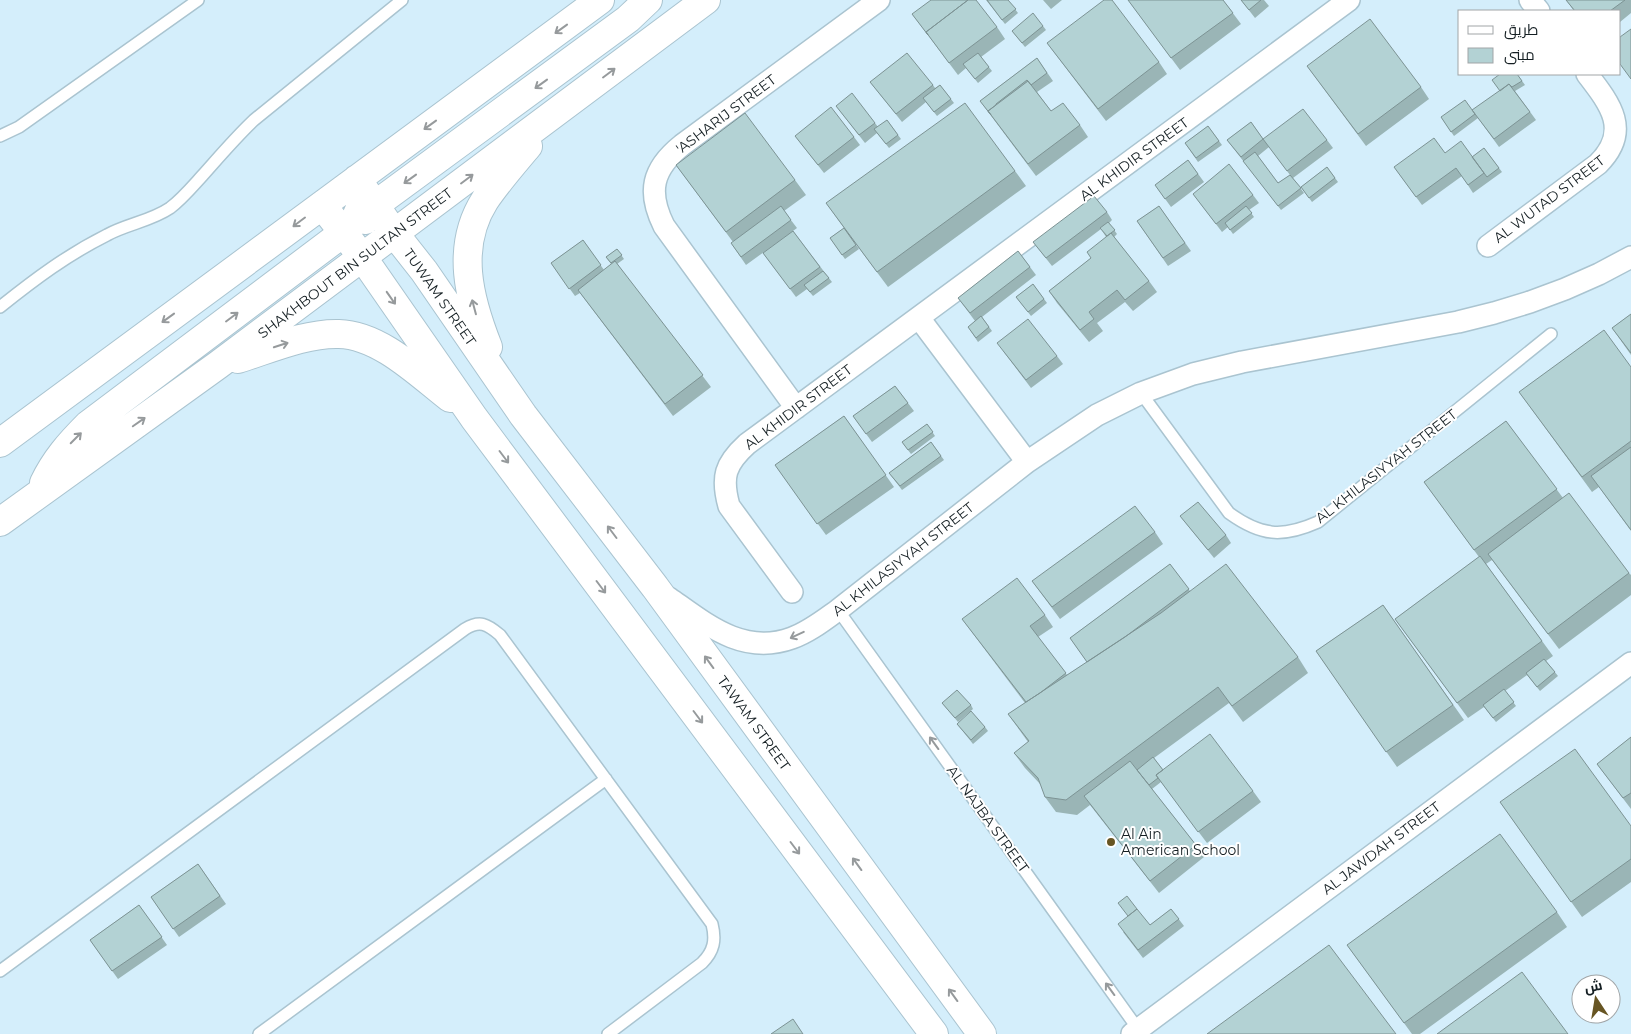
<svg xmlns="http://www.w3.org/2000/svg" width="1631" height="1034" font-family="Montserrat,Cairo,sans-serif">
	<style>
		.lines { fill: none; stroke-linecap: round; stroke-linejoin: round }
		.lane-casing { stroke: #aac4d0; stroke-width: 14 }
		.street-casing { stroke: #aac4d0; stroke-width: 24 }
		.primary-casing { stroke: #aac4d0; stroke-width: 30 }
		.lane { stroke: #fff; stroke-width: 11 }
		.street { stroke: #fff; stroke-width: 21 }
		.primary { stroke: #fff; stroke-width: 28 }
		.wall { fill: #9ab5b6 }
		.building { fill: #b3d2d4; stroke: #7d9394 }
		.oneway { stroke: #969a9c }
		.poi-dot { fill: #675523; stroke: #fff; stroke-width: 2 }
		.labels { text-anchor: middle; stroke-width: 4; stroke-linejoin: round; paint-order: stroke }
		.street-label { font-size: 14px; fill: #151f23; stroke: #fff }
		.poi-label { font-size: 14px; fill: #151f23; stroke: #fff; text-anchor: start }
	</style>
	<rect width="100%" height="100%" fill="#d4eefb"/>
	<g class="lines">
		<defs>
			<path id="lane" d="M0 136 19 127 198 0
				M0 307C35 279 67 255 107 235 127 224 151 221 170 208 182 199 192 187 202 176 219 157 235 138 254 120L402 0
				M1141 393 1229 513C1261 536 1282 538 1318 522L1551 334
				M838 610 1138 1029
				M0 971 465 629C480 620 487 624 500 635L712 924C716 940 714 951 702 963L608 1034
				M259 1034 606 779"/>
			<path id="street" d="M1530 0 1539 11
				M1488 246 1598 164C1631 131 1611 105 1587 74
				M919 318 1027 462
				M796 408 664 226C647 192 652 169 682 145L879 0
				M792 592 729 506C721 477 725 464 747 444L1349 0
				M669 598C706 624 743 656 792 638 809 632 824 620 838 610L1027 462 1097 415 1141 393 1193 374 1242 362 1458 322 1494 313 1530 302 1565 289 1599 274 1631 257
				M1132 1034 1631 663"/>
			<path id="primary" d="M357 179 394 233 424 271 523 415 655 587 982 1034
				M322 205 363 258 474 418 934 1034
				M365 220 375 205 628 19 648 0
				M488 347C469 299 455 247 485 200 498 181 513 164 528 146
				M238 359C270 349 305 333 339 334 380 335 419 374 450 398
				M0 443 600 0
				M44 483C55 460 70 443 88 425L343 233 354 222 360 208 362 194 357 179
				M0 522 218 365 706 0"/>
		</defs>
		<!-- lane casing -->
		<use href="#lane" class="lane-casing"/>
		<!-- street casing -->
		<use href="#street" class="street-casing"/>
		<!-- primary casing -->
		<use href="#primary" class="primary-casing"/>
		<!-- lane -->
		<use href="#lane" class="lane"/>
		<!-- street -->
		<use href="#street" class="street"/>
		<!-- primary -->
		<use href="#primary" class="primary"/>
	</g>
	<!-- wall -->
	<path class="wall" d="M986 0H1008L1018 13 1005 24Z
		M1043 0H1062L1051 9Z
		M1128 0H1223L1241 24 1180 70Z
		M1241 0H1264L1269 6 1255 18Z
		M1566 0H1631V13L1620 22V11H1574Z
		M912 14 997 27 1005 39 981 57 992 71 978 83 966 68 958 75Z
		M1043 26 1046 30 1025 47 1012 31Z
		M1047 43 1159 62 1167 74 1106 121Z
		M1037 58 1053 81 1037 92 1051 111 1080 125 1088 137 1036 176 980 101Z
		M1307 66 1421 87 1429 99 1366 146Z
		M1517 74 1525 85 1515 91 1536 120 1499 147 1478 118 1454 136 1441 117 1475 114Z
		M870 82 933 85 935 88 940 85 954 103 937 116 926 102 902 122Z
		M836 106 875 123 878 127 887 120 901 139 889 148 877 133 865 143Z
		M1251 122 1269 147 1258 156 1278 183 1290 175 1263 139 1327 140 1333 148 1293 178 1304 193 1281 210 1227 140Z
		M1208 126 1222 145 1198 162 1185 143Z
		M795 136 854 137 860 145 824 173Z
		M1484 148 1502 172 1473 193 1462 176 1422 205 1394 167 1445 153 1472 157Z
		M1188 160 1204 182 1171 207 1155 185Z
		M676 165 795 180 806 195 784 211 797 228 746 265 731 243 733 242Z
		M1327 167 1338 182 1312 202 1301 187Z
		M1015 171 1026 186 888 287 847 232 859 249 845 259 830 238 844 228 826 203Z
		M1193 194 1253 195 1259 203 1249 210 1254 217 1233 234 1228 227 1222 232Z
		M1159 206 1191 251 1168 266 1137 221Z
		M1107 212 1112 220 1109 223 1117 234 1114 237 1149 281 1157 292 1133 311 1125 302 1097 323 1103 331 1089 342 1057 303 1049 291 1091 258 1106 237 1101 229 1052 266 1033 242Z
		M793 231 832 282 813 296 807 289 796 297 763 253Z
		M583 240 604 270 611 264 606 257 617 249 624 259 617 264 711 387 673 416 580 293 575 296 551 263Z
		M1018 251 1036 275 982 317 992 331 978 342 968 327 975 321 958 298Z
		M1033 284 1047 303 1031 316 1016 297Z
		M1631 314V355L1612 328Z
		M1003 351 1057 356 1063 364 1031 388Z
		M1631 367V531L1599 487 1592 492 1519 392Z
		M895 386 914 411 872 442 853 416Z
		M844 416 894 487 826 535 775 465Z
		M1506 421 1563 498 1629 573 1631 575V595L1559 649 1492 560 1486 564 1553 656 1546 661 1558 676 1540 691 1527 675 1505 691 1516 706 1496 722 1484 707 1468 718 1395 619 1479 557 1424 482Z
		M927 424 935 436 911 454 902 442Z
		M931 442 944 460 902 490 889 473Z
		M1180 516 1226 535 1231 543 1214 558Z
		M1155 532 1163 544 1060 619 1032 581Z
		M1170 564 1190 591 1298 657 1308 673 1243 722 1229 703 1154 758 1163 770 1253 791 1261 802 1207 843 1161 782 1152 789 1196 845 1204 857 1159 893 1090 805 1077 815 1056 812 1045 797 1041 785 1025 768 1014 753 1028 742 1008 714 1025 703 962 619 1045 615 1053 627 1038 637 1067 675 1087 662 1070 638Z
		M1383 605 1464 720 1397 767 1316 651Z
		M942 703 971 705 973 709 958 722Z
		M957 724 985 727 988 731 973 744Z
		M1631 737V809L1597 764Z
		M1500 802 1631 826V882L1582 917Z
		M198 864 226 904 179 937 151 897Z
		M139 905 167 945 118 979 90 940Z
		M1171 909 1184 926 1143 958 1123 932 1150 925Z
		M1557 912 1567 927 1420 1034H1412L1347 945Z"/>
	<!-- building -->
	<path class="building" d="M931 0H968L926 32 928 35 912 14Z
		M968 0H976L997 27 949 63 926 32Z
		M987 0H1008L1016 9 1002 20Z
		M1104 0H1112L1159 62 1098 109 1047 43Z
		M1128 0H1223L1233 13 1171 58Z
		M1241 0H1261L1249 10Z
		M1566 0H1625L1610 11H1575Z
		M1033 13 1043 26 1022 43 1012 31Z
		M1370 19 1421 87 1358 134 1307 66Z
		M1631 29V79L1620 64V37Z
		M907 53 933 85 896 114 870 82Z
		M978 53 989 67 975 79 963 64Z
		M1037 58 1047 73 1031 85 1027 80 996 104V105L988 111 991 115 980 101Z
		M1500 74H1517L1522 81 1512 87 1509 84 1500 91 1492 80Z
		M1028 81 1051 111 1063 103 1080 125 1028 164 988 111Z
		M1509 84 1530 112 1494 139 1472 110Z
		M940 85 951 99 934 112 923 98Z
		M852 93 875 123 859 135 836 106Z
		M1465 100 1475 114 1451 132 1441 117Z
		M965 103 1015 171 877 272 826 203Z
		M831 107 854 137 818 165 795 136Z
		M1303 109 1327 140 1287 171 1263 139Z
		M745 113 795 180 726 232 676 165Z
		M887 120 898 135 886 144 874 129Z
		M1251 122 1263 139 1241 157 1227 140Z
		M1208 126 1219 141 1196 158 1185 143Z
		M1434 138 1445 153 1461 141 1484 173 1468 185 1456 168 1416 197 1394 167Z
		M1484 148 1499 168 1487 177 1472 157Z
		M1255 152 1278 183 1290 175 1301 188 1278 206 1243 161Z
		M1188 160 1198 174 1165 199 1155 185Z
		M1229 164 1253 195 1216 224 1193 194Z
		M1327 167 1335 178 1309 198 1301 187Z
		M1094 196 1107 212 1046 258 1033 242Z
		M781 206 791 220 741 257 731 243Z
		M1159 206 1185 243 1163 258 1137 221Z
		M1246 206 1252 213 1230 230 1225 223Z
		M1108 222 1115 230 1107 236 1100 228Z
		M844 228 856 245 842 255 830 238Z
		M793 231 820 267 790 289 763 253Z
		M1111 233 1149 281 1125 300 1117 290 1089 312 1094 319 1080 330 1049 291 1091 258 1087 252Z
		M583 240 601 265 569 289 551 263Z
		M617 249 622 255 611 263 606 257Z
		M1018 251 1030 267 970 313 958 298Z
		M615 261 703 375 665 404 578 290Z
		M823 271 829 278 810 292 804 285Z
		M1033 284 1044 299 1028 312 1016 297Z
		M1631 314V353L1612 328Z
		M981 316 989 327 976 338 968 327Z
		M1028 319 1057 356 1026 380 997 343Z
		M1604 330 1631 367V441L1582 477 1519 392Z
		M895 386 908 403 866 434 853 416Z
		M844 416 886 475 817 524 775 465Z
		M1506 421 1557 489 1474 550 1424 482Z
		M927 424 933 432 908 450 902 442Z
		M931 442 941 456 900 486 889 473Z
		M1631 447V530L1591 476Z
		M1569 493 1629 573 1548 634 1488 554Z
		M1198 502 1226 535 1208 550 1180 516Z
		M1135 506 1155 532 1052 607 1032 581Z
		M1480 556 1542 641 1457 703 1395 619Z
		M1170 564 1189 589 1125 637 1087 662 1070 638Z
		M1226 564 1298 657 1232 706 1218 687 1066 800 1045 797 1038 778 1014 753 1029 741 1008 714 1161 613Z
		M1017 578 1045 615 1030 626 1066 673 1040 693 1026 702 962 619Z
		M1383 605 1453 705 1386 752 1316 651Z
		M1544 659 1555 672 1537 687 1526 673Z
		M1504 689 1514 702 1493 718 1483 705Z
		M957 690 971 705 955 718 942 703Z
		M971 711 985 727 971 740 957 724Z
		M1210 734 1253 791 1198 832 1156 775Z
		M1631 737V793L1623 798 1597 764Z
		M1575 749 1631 826V859L1571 902 1500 802Z
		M1153 757 1163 770 1156 775 1158 778 1149 785 1137 770Z
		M1130 761 1196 845 1150 881 1084 796Z
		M1500 834 1557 912 1404 1023 1347 945Z
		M198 864 220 896 173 929 151 897Z
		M1127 896 1137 909 1128 916 1118 903Z
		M139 905 162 937 112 971 90 940Z
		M1137 909 1150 925 1171 909 1179 919 1138 950 1118 924Z
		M1329 945 1396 1034H1207Z
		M1522 972 1568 1034H1437Z
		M793 1019 803 1034H771Z"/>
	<!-- one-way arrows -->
	<defs><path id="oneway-shaft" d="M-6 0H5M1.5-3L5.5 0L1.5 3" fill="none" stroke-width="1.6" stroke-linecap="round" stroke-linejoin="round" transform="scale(1.25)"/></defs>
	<g class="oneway">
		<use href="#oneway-shaft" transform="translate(561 29) rotate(144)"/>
		<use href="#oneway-shaft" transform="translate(609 73) rotate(-37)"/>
		<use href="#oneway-shaft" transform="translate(541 84) rotate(144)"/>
		<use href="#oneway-shaft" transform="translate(430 125) rotate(144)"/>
		<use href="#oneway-shaft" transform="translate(410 179) rotate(144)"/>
		<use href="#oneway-shaft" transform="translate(467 179) rotate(-37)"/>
		<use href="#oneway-shaft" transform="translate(299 222) rotate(143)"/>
		<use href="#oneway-shaft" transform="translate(391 298) rotate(55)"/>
		<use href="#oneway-shaft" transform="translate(474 307) rotate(-105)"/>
		<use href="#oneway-shaft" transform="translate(232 317) rotate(-37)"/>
		<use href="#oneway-shaft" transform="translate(168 318) rotate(144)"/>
		<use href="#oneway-shaft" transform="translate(281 345) rotate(-18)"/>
		<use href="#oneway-shaft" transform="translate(139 422) rotate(-35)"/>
		<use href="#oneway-shaft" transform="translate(76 438) rotate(-45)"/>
		<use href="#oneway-shaft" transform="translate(504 457) rotate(53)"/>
		<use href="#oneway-shaft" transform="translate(612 532) rotate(-127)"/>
		<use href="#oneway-shaft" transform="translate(601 587) rotate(53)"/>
		<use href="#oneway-shaft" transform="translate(797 635) rotate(155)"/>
		<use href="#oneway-shaft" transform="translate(709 662) rotate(-126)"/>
		<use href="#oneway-shaft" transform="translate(698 717) rotate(53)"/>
		<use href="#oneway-shaft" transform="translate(934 743) rotate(-126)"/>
		<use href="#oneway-shaft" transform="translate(795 848) rotate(53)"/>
		<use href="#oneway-shaft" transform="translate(857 864) rotate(-126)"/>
		<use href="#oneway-shaft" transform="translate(1110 989) rotate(-126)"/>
		<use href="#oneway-shaft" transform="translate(953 995) rotate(-126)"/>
	</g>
	<!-- markers -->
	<circle class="poi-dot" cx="1111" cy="842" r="5"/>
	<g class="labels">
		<!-- street labels -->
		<g class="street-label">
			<text transform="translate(726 114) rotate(-37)" y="5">'ASHARIJ STREET</text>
			<text transform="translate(1134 159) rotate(-36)" y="5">AL KHIDIR STREET</text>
			<text transform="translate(1549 199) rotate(-37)" y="5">AL WUTAD STREET</text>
			<text transform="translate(355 263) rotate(-37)" y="5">SHAKHBOUT BIN SULTAN STREET</text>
			<text transform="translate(440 297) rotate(55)" y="5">TUWAM STREET</text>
			<text transform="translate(798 407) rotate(-37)" y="5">AL KHIDIR STREET</text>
			<text transform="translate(1386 466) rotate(-38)" y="5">AL KHILASIYYAH STREET</text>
			<text transform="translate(903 559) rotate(-38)" y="5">AL KHILASIYYAH STREET</text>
			<text transform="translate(754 723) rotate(54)" y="5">TAWAM STREET</text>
			<text transform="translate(988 819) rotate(54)" y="5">AL NAJBA STREET</text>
			<text transform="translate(1381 848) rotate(-37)" y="5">AL JAWDAH STREET</text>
		</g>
		<!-- poi labels -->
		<g class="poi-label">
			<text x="1121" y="839">Al Ain<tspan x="1121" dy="16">American School</tspan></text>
		</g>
	</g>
	<!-- legend -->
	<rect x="1458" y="10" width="162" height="65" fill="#ffffff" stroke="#a1a5a7"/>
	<rect x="1468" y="26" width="25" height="8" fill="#ffffff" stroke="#a1a5a7"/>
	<text x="1504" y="35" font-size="15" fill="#151f23">طريق</text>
	<rect x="1468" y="48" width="25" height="15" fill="#b3d2d4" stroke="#a1a5a7"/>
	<text x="1504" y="60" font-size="15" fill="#151f23">مبنى</text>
	<!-- north arrow -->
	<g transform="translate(1596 999) rotate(348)"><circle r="24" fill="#ffffff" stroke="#a1a5a7"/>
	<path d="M0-4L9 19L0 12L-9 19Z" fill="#675523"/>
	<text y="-8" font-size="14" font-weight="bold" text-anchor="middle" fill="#151f23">ش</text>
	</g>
</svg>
